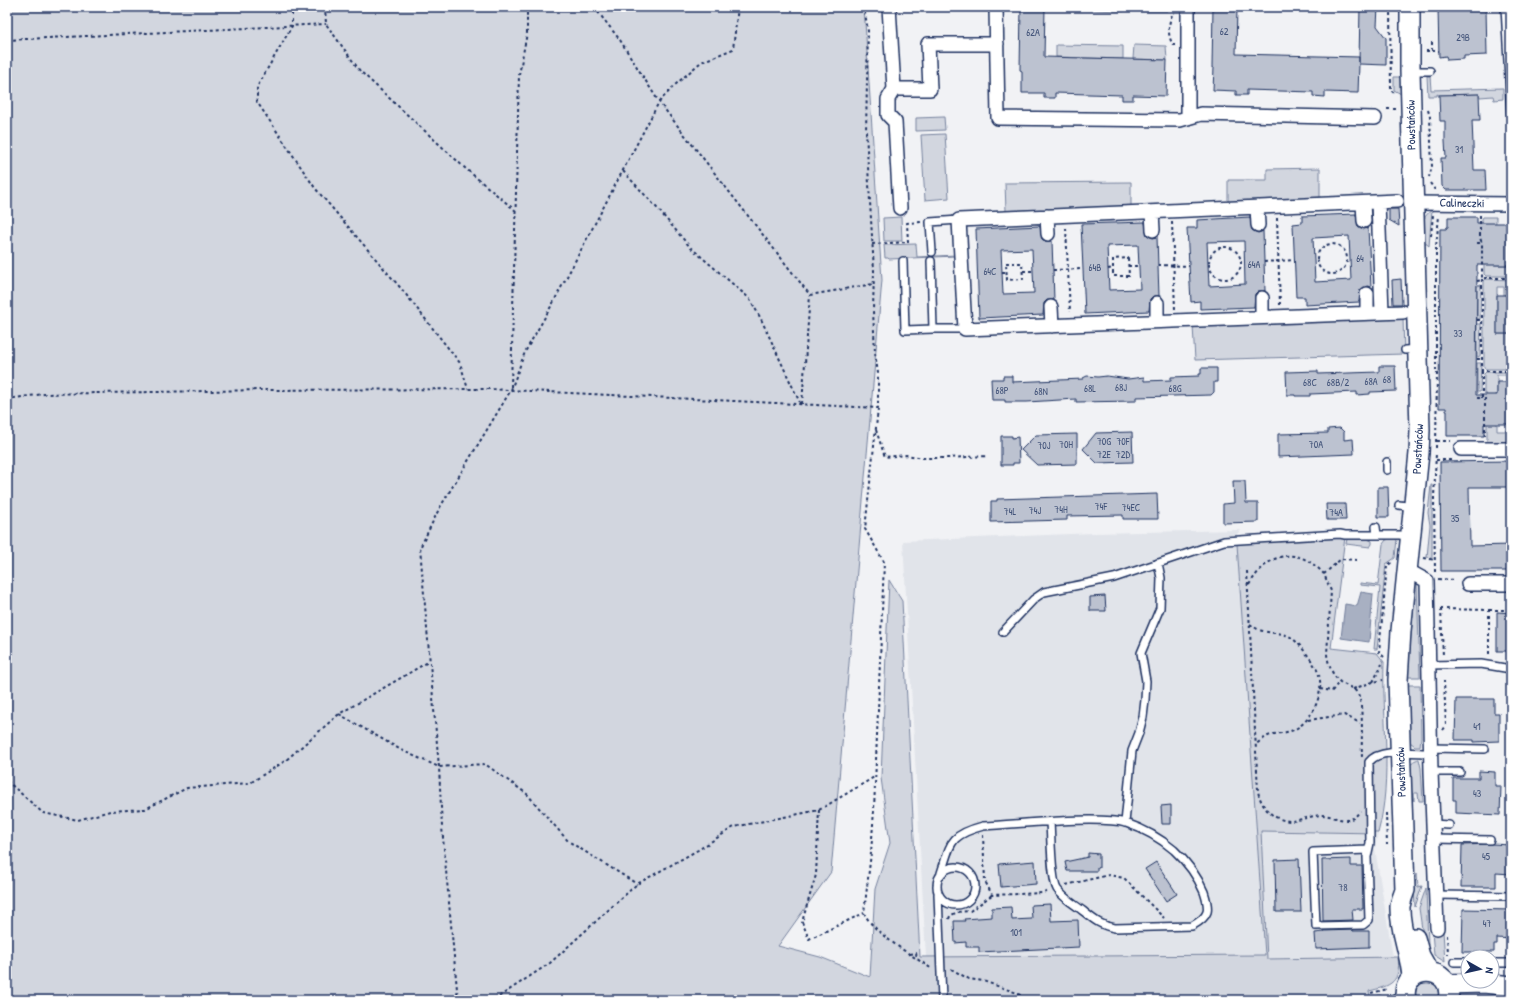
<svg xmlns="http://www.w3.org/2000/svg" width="1518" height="1007" font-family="'Patrick Hand',sans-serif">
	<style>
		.built { fill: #e1e4ea }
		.green { fill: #d2d6df; stroke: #76829e }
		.water { fill: #a8b0c2; stroke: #707c9a }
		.building { fill: #bcc2d0; stroke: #1b2f5e; fill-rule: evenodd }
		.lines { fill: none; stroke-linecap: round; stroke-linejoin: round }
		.lane-casing { stroke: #1b2f5e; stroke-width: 10 }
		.street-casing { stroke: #1b2f5e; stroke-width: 16 }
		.secondary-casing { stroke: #1b2f5e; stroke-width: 22 }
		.path { stroke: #1b2f5e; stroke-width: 2; stroke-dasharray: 3 3; stroke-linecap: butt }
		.lane { stroke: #fff; stroke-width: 7 }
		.street { stroke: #fff; stroke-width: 13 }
		.secondary { stroke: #fff; stroke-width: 19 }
		.labels { text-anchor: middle; stroke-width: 4; stroke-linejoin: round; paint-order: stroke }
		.number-label { font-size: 10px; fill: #43547a }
		.street-label { font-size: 12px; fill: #1b2f5e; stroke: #fff }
	</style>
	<rect width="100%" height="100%" fill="#f1f2f5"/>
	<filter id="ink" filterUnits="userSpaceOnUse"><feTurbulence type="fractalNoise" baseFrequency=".025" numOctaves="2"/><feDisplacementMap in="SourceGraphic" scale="8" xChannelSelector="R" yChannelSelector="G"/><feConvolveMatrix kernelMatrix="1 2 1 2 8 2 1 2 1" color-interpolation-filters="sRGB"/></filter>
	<g filter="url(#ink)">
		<!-- built -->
		<path class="built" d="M1241 530 1237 534 1265 956 926 957 903 541 1094 533Z
			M1261 831 1378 833 1375 849 1393 957 1267 959Z"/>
		<!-- green -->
		<path class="green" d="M7 7H864L882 280 831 872 778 946 820 957 870 977 875 889 890 843 881 778 889 580 902 601 920 957 1265 955 1237 544 1345 537 1331 648 1377 653 1384 662C1382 718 1393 778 1378 833L1261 831 1267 959 1398 957C1401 982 1391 986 1369 991L1371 1000H7Z
			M1057 7H1124V11L1057 9Z
			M1134 7H1168L1167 11H1134Z
			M1056 45 1123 46V59L1056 57Z
			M1134 45 1166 46 1167 60 1133 59Z
			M1427 76H1430L1431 90 1503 88V99L1494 100 1493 96 1480 97 1479 94 1439 95 1437 94V96H1428Z
			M1394 77H1400L1402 79V93L1401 94 1394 90Z
			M944 117 945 130 916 131V118Z
			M945 134 949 198 925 200 921 135Z
			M1320 168V200L1228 203V180H1267V169Z
			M1131 182V206L1006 211 1005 183Z
			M1432 210 1429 246 1423 241C1423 228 1420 218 1432 210Z
			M901 217 902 241H884L883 218Z
			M1483 217H1496L1495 265H1508V276H1486L1484 274V243L1482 238V219Z
			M916 244 917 257 956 255V256L889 259 888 258H885L884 245Z
			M1486 279 1511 280V295H1504V287H1497V334H1511V369H1485L1484 367V281Z
			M1481 285 1480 319H1477V286Z
			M1403 319 1404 354 1195 360 1193 326Z
			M1477 324H1481L1480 356 1477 357Z
			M1477 363H1481L1480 392H1477Z
			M1486 372H1507V375H1497V395H1494L1497 412V431H1511V425V444H1487V395L1484 393V374Z
			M1431 485H1432V558L1427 557 1430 525 1428 513Z
			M1347 539H1367L1372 541V544L1370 547 1346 544Z
			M1391 539H1397L1395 558 1386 564 1377 649H1374L1380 587 1360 585V583L1378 585 1383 544 1386 540Z
			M1416 581H1417L1420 677H1407Z
			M1408 685H1420L1421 737 1420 746H1415L1410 742Z
			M1419 759 1421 768 1423 801H1419L1418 793H1414V801C1412 794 1408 774 1410 766 1411 762 1415 760 1419 759Z
			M1417 873 1418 887 1422 886 1415 907 1414 889Z
			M1426 888 1428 945 1424 943 1419 908Z
			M1443 931 1445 962 1434 955 1432 932Z
			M1430 981C1438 986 1442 991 1437 1000H1418C1412 989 1418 983 1430 981Z"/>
		<!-- water -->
		<path class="water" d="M1361 592 1373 594 1369 642 1341 638 1345 604 1357 606Z"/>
		<!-- building -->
		<path class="building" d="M1021 7H1045L1044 57 1167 60 1166 96 1133 95V100H1122V95L1055 93V98H1044V93H1022V71L1020 70Z
			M1213 7H1237L1236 54 1359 57V63L1360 7H1378L1377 26 1386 38V65L1359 64 1358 93 1325 92V97L1313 96V92L1247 90V95H1236V91L1213 90 1214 68H1212Z
			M1438 7H1472V10H1486L1487 55 1464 56V59L1447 60 1446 56 1439 57Z
			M1479 94 1480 120H1472L1474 170H1485L1486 190H1446L1442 186 1441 158H1446L1445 141V121H1440L1439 95Z
			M1389 209H1398L1399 226 1389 220Z
			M1356 214 1358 226 1364 229 1368 228 1371 287 1367 286 1360 290 1359 302 1305 305V297H1296L1293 224 1302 223V216ZM1349 236 1351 280 1315 282 1313 238Z
			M1250 217 1252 230 1258 233 1263 231 1265 291H1258L1255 294 1254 307 1200 309V301L1191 302 1187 228H1197V220ZM1244 241 1245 284 1209 286 1207 242Z
			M1448 217H1477V223H1511V265H1477L1476 395H1497V382H1511V424H1484V436H1447V411H1446V408H1439L1440 229H1446L1447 227H1448Z
			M1145 222 1147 235 1153 238 1157 237 1159 296H1153L1150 299 1149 311 1085 314 1081 224ZM1138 245 1140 289 1109 290 1107 246Z
			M1040 226 1042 239 1045 241H1052L1054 300H1047L1044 303 1043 315 979 318 976 229ZM1032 249 1034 293 1003 294 1001 250Z
			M1401 279 1402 304H1393L1392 280Z
			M1497 295H1511V334H1497Z
			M1379 366H1395L1396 391 1370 392V394L1357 395V392L1310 394V396H1295V395H1287L1286 372 1318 371V374L1379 372Z
			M1201 368H1217V382H1214V392L1211 395 1136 397V401L1076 402V399L1027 402H1005V400H992L991 379H1003V376H1012V382L1083 379V378L1087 376 1098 377 1107 376 1128 379 1144 377V381L1171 380V377L1199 376V374H1201Z
			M1340 428 1344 432V440L1353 439 1354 454 1278 457V434L1328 433V429Z
			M1132 432 1133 462 1097 463 1083 449 1096 433Z
			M1077 434V464L1037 465 1021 450 1036 435Z
			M1001 436H1012V438L1018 437 1019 463H1013V465H1001Z
			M1511 461V487H1469L1470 546 1511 545V571H1441L1440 462Z
			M1233 481H1245L1246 503H1258V522L1223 523V504L1234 503Z
			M1378 487H1388L1389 517H1378Z
			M1157 494 1158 519H1123V515L1067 516V520L991 522V501H997V499Z
			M1326 504H1345L1346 520H1327Z
			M1105 596 1106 611H1090V597Z
			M1497 612 1511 613 1510 651H1497Z
			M1456 699H1494V713H1499V741L1474 742V740H1455Z
			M1479 771 1495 772V786H1501L1500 815 1456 813V800H1453V778H1479Z
			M1171 805V824H1162L1161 806Z
			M1492 844 1511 845V874L1496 873V887H1461L1462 845Z
			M1088 853 1099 854V868H1097V871H1067L1065 862 1088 857Z
			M1299 859 1301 912H1276L1275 860Z
			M1351 859V866H1362L1363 909H1352L1353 920 1323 921 1322 860Z
			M1035 861 1036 884 1001 887 999 864Z
			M1156 862 1177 894 1166 901 1145 869Z
			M1050 904 1051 921 1078 920 1079 947 979 952V947H966V942L955 943 954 921H965L964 919 992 917V908L1011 907 1012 920 1032 919 1031 905Z
			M1463 909 1511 910V939L1497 938V944H1494V952H1462Z
			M1353 930V931H1369V947L1316 949 1315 933 1324 932V931Z"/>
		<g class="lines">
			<defs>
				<path id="lane" d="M1505 7 1511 116
					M1410 71H1430
					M932 252 930 222 959 220
					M903 261 905 330 933 329
					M931 261 933 329H965
					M1405 350 1418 349
					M1387 462V470
					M1399 505 1414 507
					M1376 527 1377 535
					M1003 632 1034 599 1044 592 1114 578 1224 541 1340 534 1345 535H1400L1411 537
					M1428 665 1481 664 1511 669
					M1430 748 1485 749
					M1431 772H1460
					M1125 823 1132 751 1139 733 1143 717 1145 700 1146 681 1141 653 1160 608 1161 578 1158 563
					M1432 824 1449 825
					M1433 839 1490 840
					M1368 850 1313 852 1316 926 1363 925 1369 920 1367 857 1370 843 1369 762C1379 748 1414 753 1430 753
					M937 886a19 19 0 1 1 38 0a19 19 0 1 1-38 0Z
					M941 873C951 843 949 835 983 826 1018 824 1054 820 1090 820 1101 820 1115 820 1126 823 1144 829 1160 838 1174 850 1187 862 1197 875 1204 892 1210 910 1210 916 1192 926L1115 928C1101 926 1093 919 1083 911 1074 904 1063 898 1057 889 1051 879 1051 835 1050 822
					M938 894 942 1000
					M1435 895 1511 896
					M1454 962H1468
					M1492 963H1511
					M1390 1000 1405 994"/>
				<path id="street" d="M889 7 894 89H930L928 44H997
					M996 7 998 118 1180 120 1201 114 1375 118
					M894 89 888 99V115L895 122 900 208
					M1188 118V7
					M1397 201 959 220 965 329 1403 312
					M1378 202 1382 312
					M1363 203 1364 221
					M1413 203 1511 204
					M1257 207 1258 225
					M1152 212 1153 230
					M1047 216 1048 234
					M1367 294V313
					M1262 298V317
					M1157 303V321
					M1051 307 1052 326
					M1461 449H1511
					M1407 570 1427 581 1431 772 1437 928
					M1468 584H1511"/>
				<path id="secondary" d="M1410 7V71L1420 430 1419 453 1401 631 1398 680 1405 890C1403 895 1401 901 1400 906 1399 930 1411 954 1412 978
					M1415 938 1420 956 1429 972
					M1447 984 1484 983 1511 986
					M1406 1000C1398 963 1456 963 1448 1000"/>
			</defs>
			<!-- lane casing -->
			<use href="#lane" class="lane-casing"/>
			<!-- street casing -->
			<use href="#street" class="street-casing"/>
			<!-- secondary casing -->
			<use href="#secondary" class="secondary-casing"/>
			<!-- path -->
			<path class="path" d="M292 7V26L257 87V102L315 188 404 292 460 363 468 389
				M325 7 326 24 360 71 466 169 516 211
				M594 7 620 40 659 102 810 295 873 284
				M1390 7 1391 90 1395 94
				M7 40 326 24
				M1432 42V51
				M1175 45H1173C1167 35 1168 23 1173 13H1175
				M1426 51H1439
				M1387 109H1397
				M1428 110 1430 117 1432 167 1429 177
				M623 171 656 207 690 247 750 299 761 319 801 405
				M1430 183 1435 190
				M1480 215V238L1482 243V278
				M1277 218 1280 305
				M1172 222 1175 310
				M1066 228 1070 312
				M1431 236 1433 215
				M1477 243H1482
				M1317 259a15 15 0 1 1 30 0a15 15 0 1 1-30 0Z
				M872 244 908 242 907 223 921 222
				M1209 263a16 16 0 1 1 32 0a16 16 0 1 1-32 0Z
				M1128 258 1129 276H1113V259Z
				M1264 262 1294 260
				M1006 263H1022L1023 279 1007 280Z
				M1158 265 1189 266
				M1128 266H1139
				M1108 269 1113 268
				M1053 270 1083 269
				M1023 271H1033
				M1002 272H1007
				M1510 278V265
				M1511 278H1482V371H1511
				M1477 281 1482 280
				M1477 320H1482
				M1477 359H1482
				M1436 371V247L1439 216
				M1482 371V398H1485V436
				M1508 383 1509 371
				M511 387 519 75 527 33V7
				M1477 398H1482
				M7 399 44 394 262 390 488 389 878 408V373L875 353 873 311 874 271 866 132 868 31 864 7
				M802 404 810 295
				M878 409 865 529 884 562 874 810 871 853 864 913C875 935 912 955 932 969
				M876 430 885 457 906 455 923 458H947L988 456
				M1437 441H1451
				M1436 448 1437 371
				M1436 460H1454
				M1424 558 1435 560
				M1357 560 1341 559 1324 574 1331 591 1327 654C1328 664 1332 675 1340 682 1345 686 1354 687 1358 694 1364 705 1361 743 1362 757
				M1247 571 1258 791C1261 808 1274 821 1292 821 1302 820 1311 816 1320 815 1335 814 1348 829 1360 811
				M1435 572 1434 498 1436 453
				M1438 579 1456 580
				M1249 585C1268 553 1296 544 1324 574
				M1441 608V609L1489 610V656
				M1441 609 1443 656
				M1489 610H1511
				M1250 624C1254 627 1258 630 1263 631 1274 634 1283 632 1292 638 1301 645 1316 665 1319 675 1324 694 1313 718 1297 728 1288 734 1278 732 1268 736 1264 738 1259 742 1255 745
				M1384 657 1379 652 1387 566 1392 562
				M1373 682 1382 664
				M1320 689 1332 691 1340 681
				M1353 689 1373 682 1383 680
				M339 714 403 751 439 767 485 764 527 794 568 841 637 884
				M1308 720 1344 715 1360 723
				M1443 730 1446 726 1444 681
				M7 781 43 813 78 820 110 811 145 809 187 788 250 783 285 761 339 714 428 662
				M819 810 816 875 802 922 809 939 864 913
				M1386 813 1387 845
				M983 835 985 881 992 895 1043 893 1049 891
				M1066 885 1109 875 1124 878 1164 918
				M949 919 950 916 957 912 970 911 992 895
				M1447 935 1448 954
				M910 954 916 953 917 959
				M951 969 969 979 983 981 1017 993 1027 1000
				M1371 993 1388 989
				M1372 997 1381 996
				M458 1000 442 827 439 767 420 548 439 509 511 390 525 352 553 303 659 102 675 85 701 62 733 49 738 7
				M494 1000 550 963 637 884 698 850 734 827 819 810 876 776"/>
			<!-- lane -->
			<use href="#lane" class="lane"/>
			<!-- street -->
			<use href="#street" class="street"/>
			<!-- secondary -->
			<use href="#secondary" class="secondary"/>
		</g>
	</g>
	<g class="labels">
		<!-- number labels -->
		<g class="number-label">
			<text x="1224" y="35">62</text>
			<text x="1033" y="36">62A</text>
			<text x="1463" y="41">29B</text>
			<text x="1459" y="153">31</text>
			<text x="1360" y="262">64</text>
			<text x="1254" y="268">64A</text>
			<text x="1095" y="271">64B</text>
			<text x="990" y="275">64C</text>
			<text x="1458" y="337">33</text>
			<text x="1387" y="383">68</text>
			<text x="1371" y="385">68A</text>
			<text x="1310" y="386">68C</text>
			<text x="1338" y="386">68B/2</text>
			<text x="1121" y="391">68J</text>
			<text x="1090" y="392">68L</text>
			<text x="1175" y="392">68G</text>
			<text x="1002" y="394">68P</text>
			<text x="1041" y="395">68N</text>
			<text x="1104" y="445">70G</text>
			<text x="1123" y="445">70F</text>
			<text x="1066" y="448">70H</text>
			<text x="1316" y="448">70A</text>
			<text x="1044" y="449">70J</text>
			<text x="1104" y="458">72E</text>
			<text x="1123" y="458">72D</text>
			<text x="1101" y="510">74F</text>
			<text x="1131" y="511">74EC</text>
			<text x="1061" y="513">74H</text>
			<text x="1035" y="514">74J</text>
			<text x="1010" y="515">74L</text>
			<text x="1336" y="516">74A</text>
			<text x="1455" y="522">35</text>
			<text x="1477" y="730">41</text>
			<text x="1477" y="797">43</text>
			<text x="1486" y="860">45</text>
			<text x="1343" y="891">78</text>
			<text x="1487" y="927">47</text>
			<text x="1016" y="936">101</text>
		</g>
		<!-- street labels -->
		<g class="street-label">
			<text transform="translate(1411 125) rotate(-91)" y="4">Powstańców</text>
			<text transform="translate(1462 203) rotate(1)" y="4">Calineczki</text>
			<text transform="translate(1418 449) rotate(-87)" y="4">Powstańców</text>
			<text transform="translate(1401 772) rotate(-92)" y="4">Powstańców</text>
		</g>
	</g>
	<!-- margin -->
	<rect width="1518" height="1007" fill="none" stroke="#fff" stroke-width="24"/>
	<rect x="12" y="12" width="1494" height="983" fill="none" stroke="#1b2f5e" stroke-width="1.5" filter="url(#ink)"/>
	<!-- north arrow -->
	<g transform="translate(1480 969) rotate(98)"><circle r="19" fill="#ffffff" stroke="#a4acbf"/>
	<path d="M0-3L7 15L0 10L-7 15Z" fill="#1b2f5e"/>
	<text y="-6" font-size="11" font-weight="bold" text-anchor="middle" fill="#1b2f5e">N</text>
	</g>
</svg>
